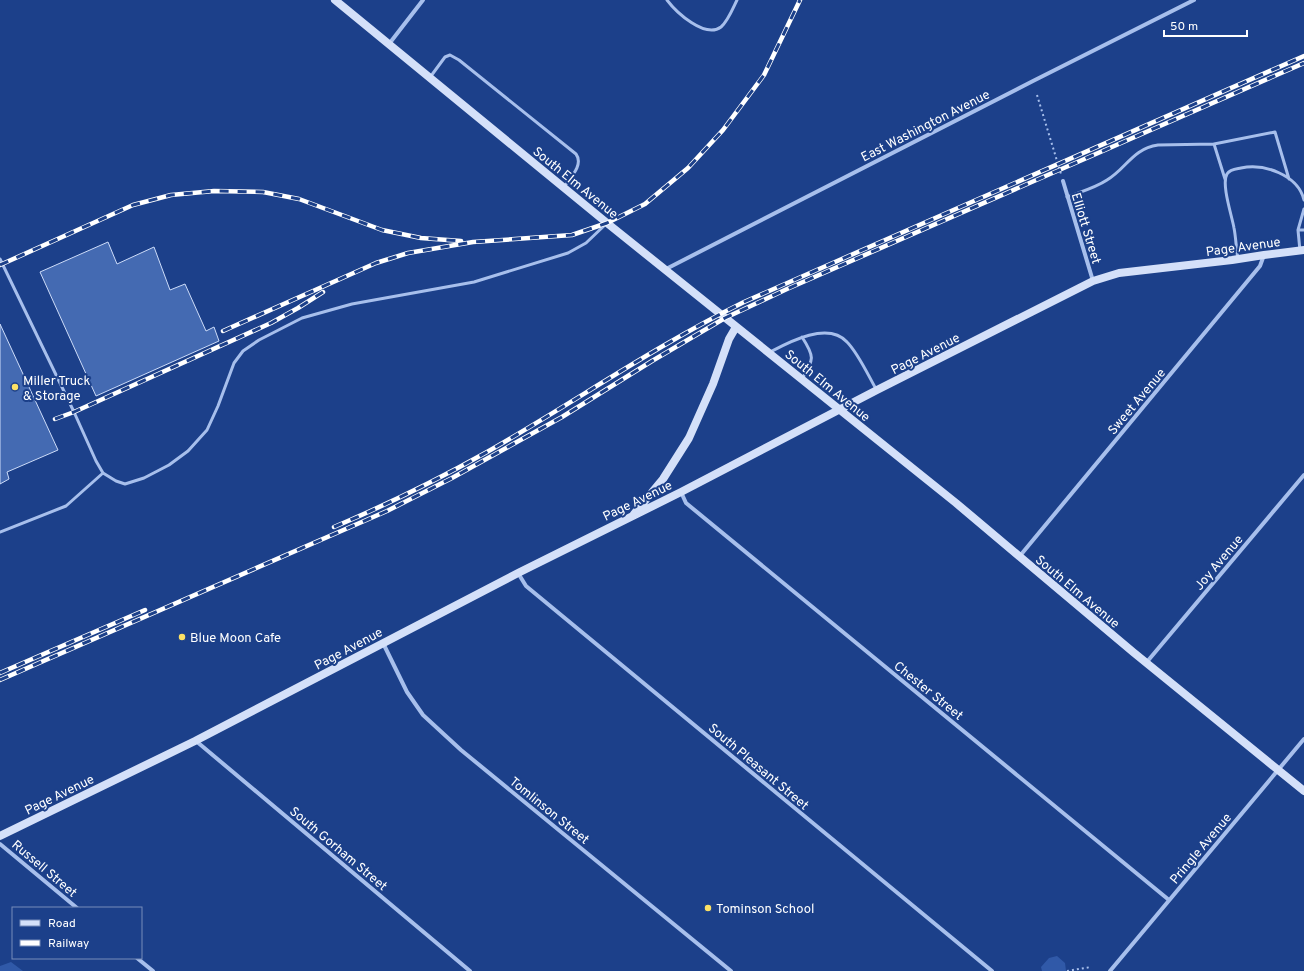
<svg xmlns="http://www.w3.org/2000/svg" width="1304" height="971" font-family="Overpass,sans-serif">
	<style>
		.green { fill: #3059a8 }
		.building { fill: #446ab2; stroke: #cddcf9 }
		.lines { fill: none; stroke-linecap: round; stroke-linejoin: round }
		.path { stroke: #a7bfec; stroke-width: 2; stroke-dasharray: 2 3; stroke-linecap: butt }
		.lane { stroke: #a7bfec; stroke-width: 3 }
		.street { stroke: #a7bfec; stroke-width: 4 }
		.secondary { stroke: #d4e0f9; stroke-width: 8 }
		.rail-casing { stroke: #fff; stroke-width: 4.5 }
		.rail { stroke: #1c408a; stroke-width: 3; stroke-dasharray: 9; stroke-linecap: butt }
		.poi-dot { fill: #fce165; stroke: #1c408a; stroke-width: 1.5 }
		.labels { text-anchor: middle; stroke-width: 4; stroke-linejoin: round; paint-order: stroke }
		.street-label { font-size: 13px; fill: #fff; stroke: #1c408a }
		.poi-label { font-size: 13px; fill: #fff; stroke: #1c408a; text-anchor: start }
	</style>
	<rect width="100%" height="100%" fill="#1c408a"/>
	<!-- green -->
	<path class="green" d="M1057 956 1065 963 1066 971H1042L1041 967 1049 958Z
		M11 962 23 971H0V966Z"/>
	<!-- building -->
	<path class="building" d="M108 242 117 264 154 247 170 290 185 284 206 331 214 327 219 341 96 396 40 272Z
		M0 324 58 450 7 472 9 479 0 484Z"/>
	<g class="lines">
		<!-- path -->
		<path class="path" d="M1037 95 1061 174
			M1067 971 1091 967"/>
		<!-- lane -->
		<path class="lane" d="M667 0C676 12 705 39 721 27 728 21 733 8 737 0
			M431 76 445 57 450 55 459 60 576 154C584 165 570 178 564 187
			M1225 179 1214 144 1275 132 1289 179
			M1067 197C1080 192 1095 188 1107 180 1127 168 1132 149 1158 145L1214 144
			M1298 230 1304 209
			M1300 251 1298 230H1304
			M0 259 74 412 96 461 103 473 116 481 125 484 144 478 169 465 188 451 207 430 218 406 234 363 243 351 259 340 302 318 352 304 474 282 568 253 586 243 607 223
			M1238 259C1236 248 1236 238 1234 228 1232 216 1221 184 1227 174 1230 169 1236 169 1241 168 1264 163 1298 175 1304 200
			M802 337C815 357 814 359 802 379
			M770 352C789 342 828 321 847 342 858 353 868 375 876 389
			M0 532 66 506 103 473"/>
		<!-- street -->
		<path class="street" d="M389 44 423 0
			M1063 181 1093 281
			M666 269 1033 81 1194 0
			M681 492 686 503 1169 900
			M1019 557 1260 266 1264 255
			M518 573 526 586 992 971
			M383 643 407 692 423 715 461 750 731 971
			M1146 663 1304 475
			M196 741 470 971
			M0 844 77 908
			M137 958 153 971
			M1110 971 1304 739"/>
		<!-- secondary -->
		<path class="secondary" d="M335 0 607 223 956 503 1133 652 1304 791
			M634 514 663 479 689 438 713 384 729 339 736 327
			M0 836 195 741 518 573 681 492 877 390 1093 281 1119 273 1232 260 1264 255 1304 250"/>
		<defs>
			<path id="rail" d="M0 265 133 205 171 195 214 191 263 192 299 199 382 230 421 238 461 241
				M223 331 376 263 408 253 473 242 572 235 607 223 645 204 688 168 723 130 764 75 800 0
				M55 419 74 412 271 323 298 308 323 292
				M334 527C386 505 437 480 487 452 573 403 655 346 744 302L1304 56
				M0 673 145 610
				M0 680 387 511 452 478 562 417 652 361 725 318 787 289 1304 63"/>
		</defs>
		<!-- rail casing -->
		<use href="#rail" class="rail-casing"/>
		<!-- rail -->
		<use href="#rail" class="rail"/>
	</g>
	<!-- markers -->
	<g class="poi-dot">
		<circle cx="15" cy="387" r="4"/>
		<circle cx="182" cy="637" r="4"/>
		<circle cx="708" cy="908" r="4"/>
	</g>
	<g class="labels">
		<!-- street labels -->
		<g class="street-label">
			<text transform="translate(925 125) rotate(-27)" y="5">East Washington Avenue</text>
			<text transform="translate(576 182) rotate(39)" y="5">South Elm Avenue</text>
			<text transform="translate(1087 228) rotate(73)" y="5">Elliott Street</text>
			<text transform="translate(1243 246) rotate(-8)" y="5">Page Avenue</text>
			<text transform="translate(925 353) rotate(-27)" y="5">Page Avenue</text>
			<text transform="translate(828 385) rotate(39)" y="5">South Elm Avenue</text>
			<text transform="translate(1136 401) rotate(-50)" y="5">Sweet Avenue</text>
			<text transform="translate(637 500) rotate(-26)" y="5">Page Avenue</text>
			<text transform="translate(1218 562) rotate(-50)" y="5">Joy Avenue</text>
			<text transform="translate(1078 591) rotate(40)" y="5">South Elm Avenue</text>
			<text transform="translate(348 648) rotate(-28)" y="5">Page Avenue</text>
			<text transform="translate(929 690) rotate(39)" y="5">Chester Street</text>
			<text transform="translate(759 766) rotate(40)" y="5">South Pleasant Street</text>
			<text transform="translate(59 794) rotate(-26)" y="5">Page Avenue</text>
			<text transform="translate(550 810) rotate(39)" y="5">Tomlinson Street</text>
			<text transform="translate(339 848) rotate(40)" y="5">South Gorham Street</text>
			<text transform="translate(1200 848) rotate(-50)" y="5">Pringle Avenue</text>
			<text transform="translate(45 868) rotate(40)" y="5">Russell Street</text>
		</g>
		<!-- poi labels -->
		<g class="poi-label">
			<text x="23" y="385">Miller Truck<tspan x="23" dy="15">&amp; Storage</tspan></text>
			<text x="190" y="642">Blue Moon Cafe</text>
			<text x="716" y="913">Tominson School</text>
		</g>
	</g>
	<!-- legend -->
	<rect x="12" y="907" width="130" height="52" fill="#1c408a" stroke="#778cb9"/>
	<rect x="20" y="920" width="20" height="6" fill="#d4e0f9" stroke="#778cb9"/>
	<text x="48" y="927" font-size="12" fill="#ffffff">Road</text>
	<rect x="20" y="940" width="20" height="6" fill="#ffffff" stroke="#778cb9"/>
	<text x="48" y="947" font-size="12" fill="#ffffff">Railway</text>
	<!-- scale -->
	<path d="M1164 30v6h83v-6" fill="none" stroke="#ffffff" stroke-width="2"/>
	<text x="1170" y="30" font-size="12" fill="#ffffff" stroke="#1c408a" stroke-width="3" paint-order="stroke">50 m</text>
</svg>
